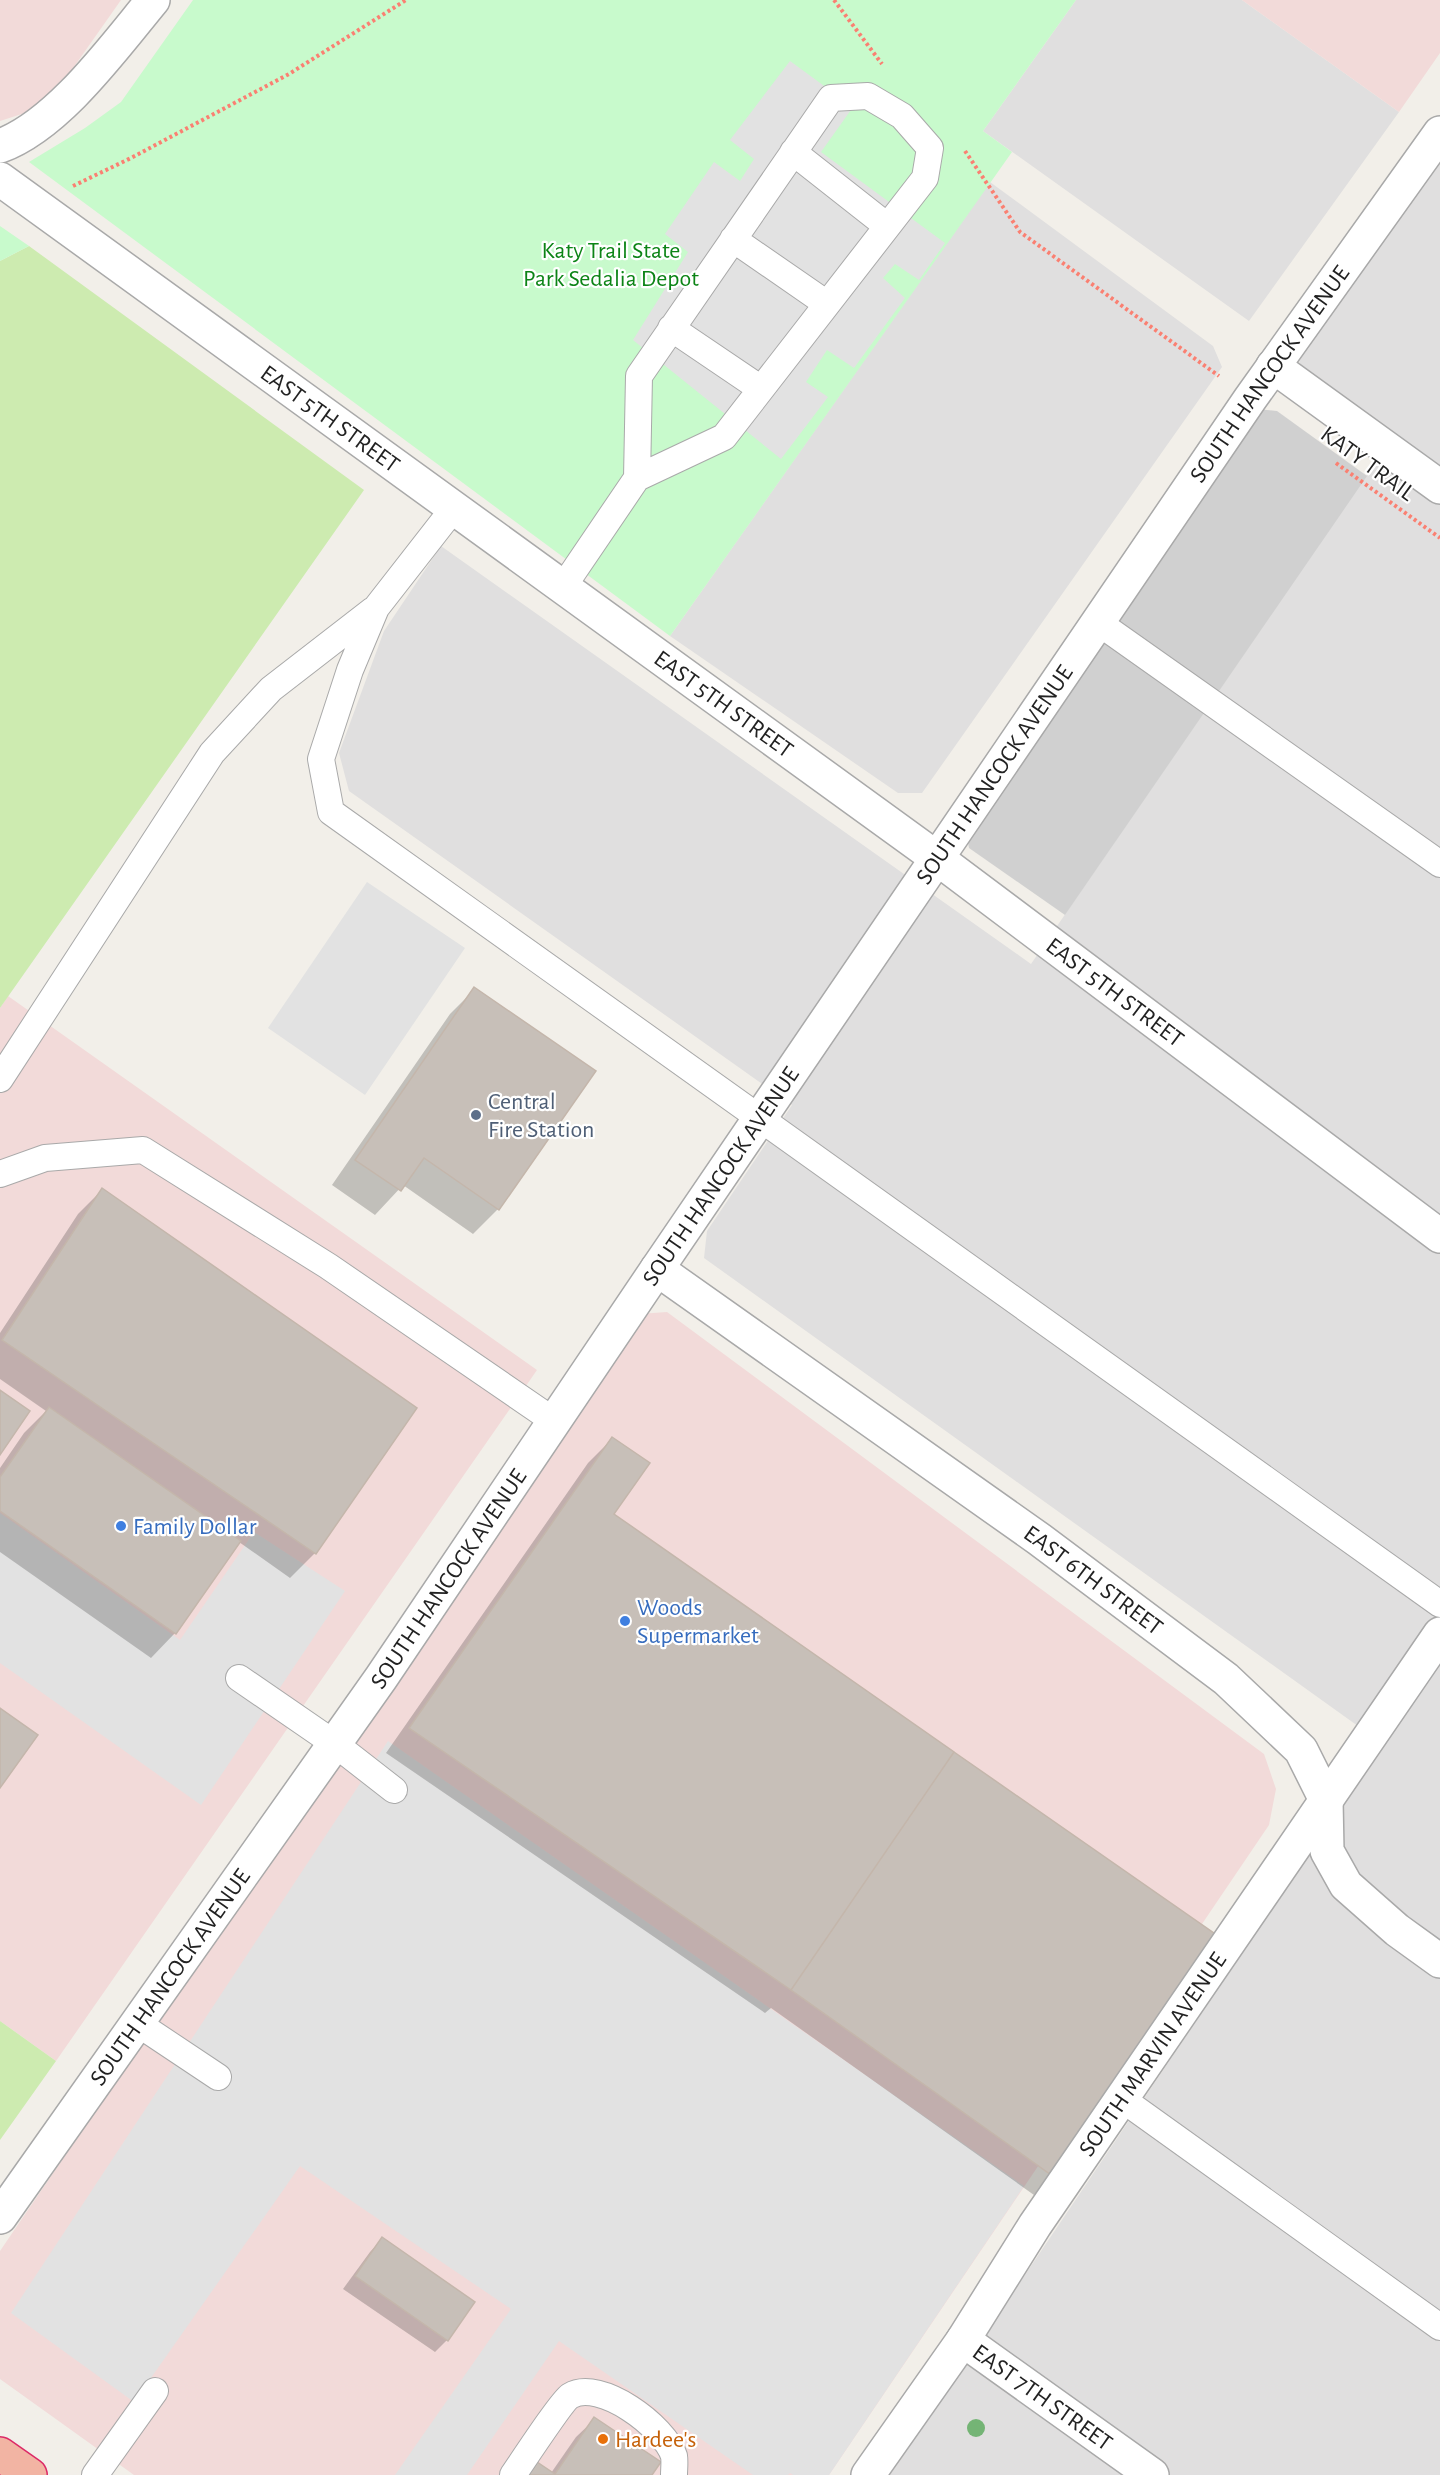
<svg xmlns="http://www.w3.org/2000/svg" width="1440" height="2475" font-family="'Alegreya Sans',sans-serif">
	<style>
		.residential { fill: #e0dfdf }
		.commercial { fill: #f2dad9 }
		.religious { fill: #d0d0d0 }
		.grass { fill: #cdebb0 }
		.park { fill: #c8facc }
		.parking { fill: #e2e2e2 }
		.shadow { fill: #0003 }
		.building { fill: #c7bfb8; stroke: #c4b6ab; stroke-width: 1.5 }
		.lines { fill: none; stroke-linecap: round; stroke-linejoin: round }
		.service-casing { stroke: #a9a9a9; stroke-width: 28 }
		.minor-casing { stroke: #a9a9a9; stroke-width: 36 }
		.trunk-casing { stroke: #dc2a67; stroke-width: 36 }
		.path { stroke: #fa8072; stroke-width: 4; stroke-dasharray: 3 3; stroke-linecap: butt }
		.service { stroke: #fff; stroke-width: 26 }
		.minor { stroke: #fff; stroke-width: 33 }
		.trunk { stroke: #f2b4a3; stroke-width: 33 }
		.tree { fill: #74b475 }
		.service-dot { fill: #5c6f8a; stroke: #fff; stroke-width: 2 }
		.shop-dot { fill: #3f7fe0; stroke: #fff; stroke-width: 2 }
		.food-dot { fill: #e8710a; stroke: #fff; stroke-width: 2 }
		.labels { text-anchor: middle; stroke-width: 4.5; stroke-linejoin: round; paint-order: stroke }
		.park-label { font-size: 24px; fill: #0c8416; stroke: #fff }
		.street-label { font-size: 24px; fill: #222; stroke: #fff }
		.service-label { font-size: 24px; fill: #4e5e75; stroke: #fff; text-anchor: start }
		.shop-label { font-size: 24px; fill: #366cbe; stroke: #fff; text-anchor: start }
		.food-label { font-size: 24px; fill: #c56008; stroke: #fff; text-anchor: start }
	</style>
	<rect width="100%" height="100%" fill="#f2efe9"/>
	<!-- residential -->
	<path class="residential" d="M1076 0H1242L1399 112 1249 321 983 131Z
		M1440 151V2475H890L1383 1744 704 1258 707 1231 792 1105 349 791 339 753 384 631 441 546 1031 964 1390 441 1301 375 1299 359Z
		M990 182 1213 346 1222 367 922 793H898L670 636Z"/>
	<!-- commercial -->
	<path class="commercial" d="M0 0H121L64 81 28 112 0 121Z
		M1242 0H1440V53L1399 112Z
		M8 996 537 1370 56 2061 0 2021V1008Z
		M667 1312 1264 1754 1276 1789 1269 1825 829 2475H134L0 2379V2251L639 1314Z"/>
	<!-- religious -->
	<path class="religious" d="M1257 409 1277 411 1367 476 1065 915 969 848 965 826Z"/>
	<!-- grass -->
	<path class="grass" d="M29 246 364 490 0 1008V261Z
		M0 2021 56 2061 0 2140Z"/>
	<!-- park -->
	<path class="park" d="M193 0H1076L983 131 1012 152 670 636 29 162 85 128 121 102Z
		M0 226 29 246 0 261Z"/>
	<!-- parking -->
	<path class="parking" d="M790 61 853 107 821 152 945 243 919 280 895 264 883 278 905 298 854 368 827 350 806 382 828 397 781 459 633 340 688 252 665 234 714 162 740 181 754 159 730 140Z
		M367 882 465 948 365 1095 268 1028Z
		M0 1513 180 1640 254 1532 345 1591 201 1805 0 1663Z
		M388 1741 1024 2186 829 2475H793L790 2473 788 2475H753L559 2341 467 2475H395L511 2309 300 2166 134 2402 11 2313Z"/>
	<!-- shadow -->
	<path class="shadow" d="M475 989 594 1071 498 1209 473 1234 403 1185 375 1215 332 1185 450 1014Z
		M102 1190 415 1408 315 1553 290 1578 239 1542 175 1633 151 1658 0 1552V1468L24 1433 46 1411 0 1379V1333L78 1214Z
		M612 1439V1515L1052 2176 1034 2195 771 2008 765 2013 386 1753 588 1463Z
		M382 2239 447 2340 435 2352 343 2289 370 2252Z
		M595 2419 650 2475H526L551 2473 576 2437Z"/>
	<!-- building -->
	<path class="building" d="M474 987 596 1071 499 1210 424 1158 401 1191 355 1160Z
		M102 1188 417 1408 316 1554 2 1340Z
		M0 1390 30 1411 0 1455Z
		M49 1407 241 1541 176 1634 0 1511V1477Z
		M612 1437 650 1463 614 1514 954 1752 791 1990 409 1728Z
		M0 1708 38 1735 0 1788Z
		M954 1752 1221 1938 1054 2177 791 1990Z
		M382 2237 475 2302 448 2341 355 2276Z
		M594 2417 661 2462 652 2475H528L537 2462 555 2474Z"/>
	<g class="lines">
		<defs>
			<path id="service" d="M793 152 887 226
				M733 239 827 304
				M671 328 761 389
				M454 508 376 608 350 670 321 759 331 812 1440 1604
				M563 587 637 478 639 376 831 98 868 96 902 116 930 148 925 178 724 437 637 478
				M1099 623 1440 864
				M0 1079 212 753 271 689 373 610
				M0 1174 45 1158 143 1150 328 1266 554 1421
				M239 1678 335 1744 394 1790
				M137 2023 218 2077
				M1122 2099 1440 2327
				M95 2475 155 2391
				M513 2475C522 2462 562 2401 570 2396 600 2378 665 2427 674 2456 675 2462 674 2469 674 2475"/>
			<g id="minor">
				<path d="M0 146C58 125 114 47 153 0"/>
				<path id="s1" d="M0 179 938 859 1440 1236"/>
				<path d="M1273 366 1440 487"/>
				<path id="s2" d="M657 1269 1039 1539 1226 1679 1301 1750 1326 1800 1327 1851 1346 1885 1397 1930 1440 1961"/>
				<path id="s3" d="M0 2217 381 1678 657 1269 1250 399 1440 133"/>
				<path id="s4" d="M963 2340 1152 2475"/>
				<path id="s5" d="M868 2475 963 2340 1035 2225 1440 1634"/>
			</g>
			<path id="trunk" d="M0 2454 30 2475"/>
		</defs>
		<!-- service casing -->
		<use href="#service" class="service-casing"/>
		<!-- minor casing -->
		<use href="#minor" class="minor-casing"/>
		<!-- trunk casing -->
		<use href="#trunk" class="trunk-casing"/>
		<!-- path -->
		<path class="path" d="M834 0 882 64
			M965 151 1020 232 1219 376
			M73 186 131 158 289 74 406 0
			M1336 463 1440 538"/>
		<!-- service -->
		<use href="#service" class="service"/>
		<!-- minor -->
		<use href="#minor" class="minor"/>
		<!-- trunk -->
		<use href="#trunk" class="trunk"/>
	</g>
	<!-- trees -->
	<circle class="tree" cx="976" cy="2428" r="9"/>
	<!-- markers -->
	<circle class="service-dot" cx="476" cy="1115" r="6"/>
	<g class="shop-dot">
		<circle cx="121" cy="1526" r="6"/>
		<circle cx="625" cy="1621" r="6"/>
	</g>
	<circle class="food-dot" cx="603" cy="2439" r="6"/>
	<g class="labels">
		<!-- park labels -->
		<g class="park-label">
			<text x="611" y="258">Katy Trail State<tspan x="611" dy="28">Park Sedalia Depot</tspan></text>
		</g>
		<!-- street labels -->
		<g class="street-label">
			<text dy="8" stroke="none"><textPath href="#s3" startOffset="2238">SOUTH HANCOCK AVENUE</textPath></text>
			<text dy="8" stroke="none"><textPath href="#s1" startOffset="408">EAST 5TH STREET</textPath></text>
			<text transform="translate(1368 463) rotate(36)" y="8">KATY TRAIL</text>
			<text dy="8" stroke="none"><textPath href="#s1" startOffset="894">EAST 5TH STREET</textPath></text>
			<text dy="8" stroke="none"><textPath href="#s3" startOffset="1752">SOUTH HANCOCK AVENUE</textPath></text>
			<text dy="8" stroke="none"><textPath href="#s1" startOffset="1380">EAST 5TH STREET</textPath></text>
			<text dy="8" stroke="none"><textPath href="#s3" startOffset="1266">SOUTH HANCOCK AVENUE</textPath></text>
			<text dy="8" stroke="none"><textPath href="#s3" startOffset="780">SOUTH HANCOCK AVENUE</textPath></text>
			<text dy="8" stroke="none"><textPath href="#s2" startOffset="536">EAST 6TH STREET</textPath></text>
			<text dy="8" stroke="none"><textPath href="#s3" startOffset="294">SOUTH HANCOCK AVENUE</textPath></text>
			<text dy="8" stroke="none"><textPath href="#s5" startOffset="508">SOUTH MARVIN AVENUE</textPath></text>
			<text dy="8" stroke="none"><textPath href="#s4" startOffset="98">EAST 7TH STREET</textPath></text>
		</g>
		<!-- service labels -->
		<g class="service-label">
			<text x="488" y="1109">Central<tspan x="488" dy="28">Fire Station</tspan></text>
		</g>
		<!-- shop labels -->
		<g class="shop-label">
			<text x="133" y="1534">Family Dollar</text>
			<text x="637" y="1615">Woods<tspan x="637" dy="28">Supermarket</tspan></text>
		</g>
		<!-- food labels -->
		<g class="food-label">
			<text x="615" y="2447">Hardee's</text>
		</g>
	</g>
</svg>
